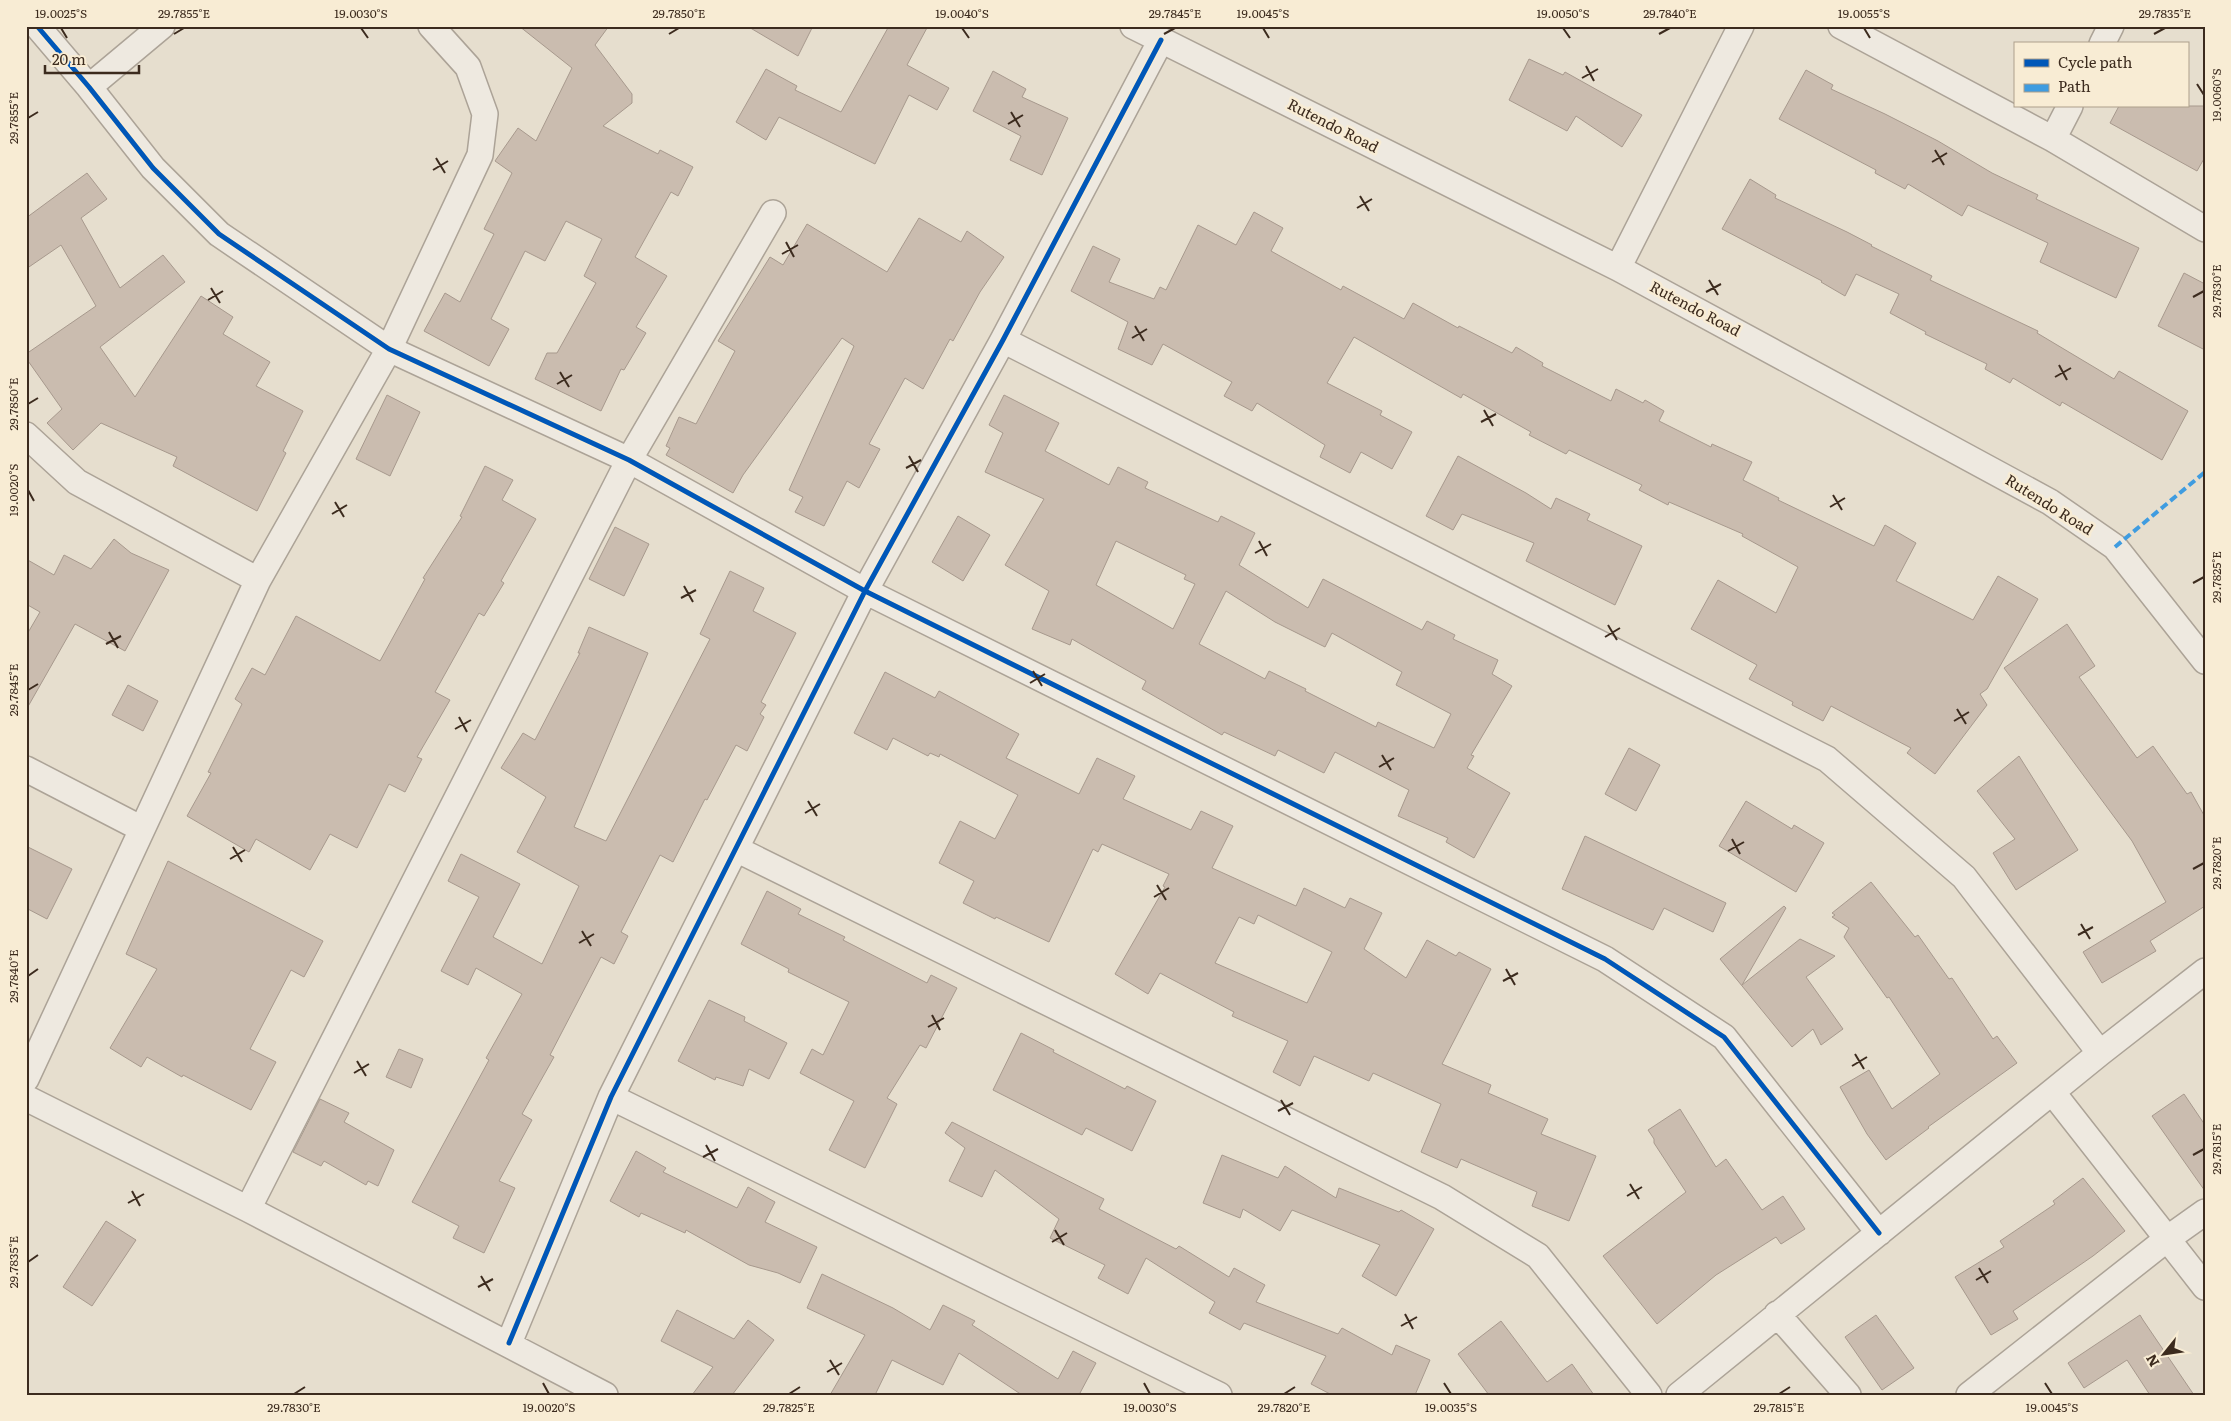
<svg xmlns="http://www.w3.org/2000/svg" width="2231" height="1421" font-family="Literata,serif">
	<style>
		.building { fill: #cabcaf; stroke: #a7998d; fill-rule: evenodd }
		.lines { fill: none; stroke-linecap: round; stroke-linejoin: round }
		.minor-casing { stroke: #aca397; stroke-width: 28 }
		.minor { stroke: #eee9e0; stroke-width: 25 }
		.quiet { stroke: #3f9ce0; stroke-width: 4; stroke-dasharray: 8 4; stroke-linecap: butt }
		.cycleway-casing { stroke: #f8ecd4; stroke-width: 8 }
		.cycleway { stroke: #0057b8; stroke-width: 5 }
		.ticks { fill: none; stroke: #3c2b1e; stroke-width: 2 }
		.labels { text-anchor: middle; stroke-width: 5; stroke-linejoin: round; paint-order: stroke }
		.street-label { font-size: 15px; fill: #3c2b1e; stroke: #f8ecd4 }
		.neatline { fill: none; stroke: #3c2b1e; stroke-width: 2 }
		.ticks-label { font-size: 12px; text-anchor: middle; fill: #3c2b1e }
	</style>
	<rect width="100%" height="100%" fill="#e6dece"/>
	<!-- building -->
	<path class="building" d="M519 26H609L595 45 632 94V103L603 126 658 154 660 150 693 167 678 196 671 192 635 257 667 276 636 327 646 333 624 370 621 369 601 411 535 379 547 353H557L596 283 584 276 602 239 566 221 545 261 525 251 491 319 509 329 489 366 424 331 445 293 460 302 494 234 484 229 512 173 495 161 518 128 536 141 572 68Z
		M747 26H813L798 56Z
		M889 26H928L907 65 949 88 937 110 909 95 875 164 779 117 766 140 736 122 766 69 797 86 795 90 841 112Z
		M1529 59 1563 75 1565 72 1642 115 1622 147 1576 116 1567 131 1509 100Z
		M1806 70 1833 85 1831 89 1885 114 1938 141 1992 173 2038 195 2036 199 2139 248 2116 298 2040 262 2048 243 1968 205 1962 216 1908 184 1905 189 1875 173 1876 170 1779 119Z
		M993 71 1026 89 1022 97 1068 118 1042 175 1010 160 1021 136 973 111Z
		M2119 106H2205V157L2197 171 2110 123Z
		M87 173 107 199 81 218 120 288 163 255 185 282 100 347 135 397 201 296 233 317 223 334 270 362 256 386 303 411 283 451 286 453 257 511 173 466 177 457 101 423 73 450 47 423 62 409 26 358V354L96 306 61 245 26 269V218Z
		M1750 179 1776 195 1775 198 1847 232 1872 245 1871 246 1932 276 1930 280 2038 331 2037 333 2114 379 2119 371 2188 411 2162 460 2062 402 2060 406 2013 378 2010 383 1985 369 1987 364 1925 334 1926 332 1890 313 1899 294 1856 274 1845 296 1821 282 1822 281 1722 229Z
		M1254 212 1283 228 1271 251 1341 290 1343 286 1404 319 1413 303 1458 328 1459 326 1512 353 1516 347 1543 363 1542 366 1611 401 1616 389 1643 403 1645 400 1664 411 1659 421 1711 447 1712 444 1752 462 1743 480 1779 498 1778 500 1874 546 1885 525 1916 543 1896 581 1973 620 1998 576 2038 599 1987 689 1980 694 1987 705 1935 774 1907 753 1911 748 1831 706 1823 721 1792 705 1793 702 1749 679 1757 665 1691 629 1718 580 1776 613 1798 567 1742 536 1743 534 1669 502 1668 505 1639 490 1642 485 1569 450 1566 454 1529 435 1531 432 1463 394 1461 398 1354 337 1327 383 1382 411 1380 415 1412 432 1392 469 1361 452 1350 473 1320 457 1325 445 1257 403 1252 411 1224 396 1232 382 1163 344 1152 365 1118 349 1128 322 1071 291 1093 246 1120 259 1109 282 1154 299 1160 287 1166 290 1198 225 1236 245Z
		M919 218 961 242 967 231 1004 257 980 292 953 341 950 339 923 389 905 378 869 444 880 449 859 488 847 481 824 526 795 512 803 497 789 490 854 346 842 338 743 475 733 493 666 455 670 448 666 446 679 417 696 424 735 351 718 341 770 257 783 265 807 224 887 272Z
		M2184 273 2205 284V350L2158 326Z
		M387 395 420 412 390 476 356 459Z
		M1004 395 1059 423 1045 451 1109 485 1118 467 1148 482 1145 488 1218 522 1221 516 1255 533 1239 565 1308 608 1323 579 1422 630 1427 621 1455 635 1453 639 1498 660 1492 674 1512 686 1471 755 1474 756 1467 768 1510 793 1474 858 1446 842 1448 838 1398 816 1409 790 1335 752 1324 773 1278 750 1275 756 1224 732 1222 735 1142 689 1146 681 1072 639 1070 645 1032 629 1049 591 1005 565 1044 499 985 472 1003 433 989 425ZM1116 541 1186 575 1184 579 1195 584 1173 629 1096 585ZM1226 591 1275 622 1325 647 1332 633 1402 672 1396 685 1451 714 1434 748 1378 722 1376 727 1305 691 1306 689 1269 671 1265 679 1199 644Z
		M1458 456 1526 493 1551 509 1556 498 1590 514 1587 520 1642 546 1615 605 1526 561 1534 543 1462 514 1453 530 1426 516Z
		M485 466 513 480 502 500 536 519 501 581 504 583 484 616 479 613 435 692 450 700 417 757 422 759 405 792 389 784 357 848 330 834 310 870 256 839 249 852 187 816 211 773 208 772 242 704 235 699 252 668 265 675 296 616 380 661 425 579 423 578 462 517 460 516Z
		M958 516 990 535 963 581 932 562Z
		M615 527 649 544 624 596 589 579Z
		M114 539 131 553 169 570 125 651 75 624 26 710V636L40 612 26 604V559L54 575 64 555 91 569Z
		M730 571 764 588 753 611 796 633 761 702 766 705 760 714 764 717 747 751 736 745 707 800 705 799 673 862 660 855 621 932 628 936 614 964 601 957 550 1055 554 1057 522 1114 532 1120 499 1181 515 1188 484 1253 453 1238 459 1226 412 1202 489 1060 486 1058 522 994 476 968 468 985 441 971 479 897 448 881 461 854 520 884 493 937 542 964 579 886 517 852 546 797 501 768 523 733 535 740 580 653H578L589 627 648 653 574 827 606 841 710 639 700 634Z
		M2067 624 2095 666 2079 677 2137 758 2153 746 2187 794 2191 792 2205 817V906L2150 941 2156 951 2102 983 2083 952 2166 902 2132 841 2004 668Z
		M885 672 935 698 939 691 1019 734 1006 758 1079 794 1097 758 1135 776 1123 799 1191 830 1201 811 1233 826 1212 868 1296 906 1304 888 1345 908 1350 898 1382 913 1364 949 1406 978 1427 940 1456 956 1459 952 1491 969 1442 1064 1491 1085 1488 1093 1548 1119 1541 1134 1596 1156 1569 1221 1532 1206 1537 1192 1461 1159 1457 1168 1421 1152 1441 1104 1373 1073 1369 1081 1314 1056 1300 1086 1273 1072 1288 1041 1232 1016 1234 1012 1160 973 1148 994 1115 974 1165 887 1163 886 1169 874 1102 844 1098 852 1093 849 1049 942 996 917 995 919 963 903 974 881 939 863 960 821 995 839 1018 795 940 754 939 757 930 753 928 756 893 738 887 750 854 733ZM1258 915 1332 952 1307 1003 1215 963 1239 917 1254 924Z
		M128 685 158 701 143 731 112 715Z
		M1629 748 1660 765 1636 811 1605 794Z
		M2019 756 2078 850 2016 890 1993 853 2015 839 1977 791Z
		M1746 801 1792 829 1794 825 1824 843 1796 892 1719 846Z
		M1585 836 1726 903 1713 932 1664 908 1653 930 1562 889Z
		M26 846 72 869 47 919 26 908Z
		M168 861 323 941 304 977 291 970 250 1049 276 1062 251 1110 183 1075 182 1077 147 1057 141 1067 110 1048 157 969 126 954Z
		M1871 882 1915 937 1918 935 1949 979 1952 978 1993 1039 1997 1036 2017 1063 1928 1127 1929 1128 1886 1160 1867 1134 1840 1087 1869 1070 1892 1109 1940 1074 1889 997 1887 998 1844 937 1849 928 1832 917 1835 915 1832 913Z
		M767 891 801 909 798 914 845 937 843 940 927 983 931 975 957 988 926 1048 920 1045 887 1098 897 1104 865 1168 829 1150 854 1101 800 1073 812 1049 823 1055 849 1002 788 972 789 969 741 944Z
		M1784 906 1786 908 1742 985 1800 939 1835 956 1806 977 1843 1029 1821 1045 1813 1029 1792 1047 1720 959Z
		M709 1000 745 1017 744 1021 787 1043 769 1079 749 1069 743 1086 716 1077 715 1080 678 1061Z
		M1021 1033 1054 1050 1053 1052 1125 1089 1127 1086 1156 1101 1132 1151 1086 1128 1082 1135 993 1090Z
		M399 1049 423 1059 411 1088 386 1077Z
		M2184 1094 2205 1125V1191L2152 1116Z
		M320 1099 349 1113 344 1122 394 1150 378 1186 368 1181 366 1185 324 1161 321 1166 293 1152Z
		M1680 1109 1716 1167 1726 1159 1762 1210 1783 1196 1805 1229 1781 1244 1776 1237 1716 1275 1657 1324 1603 1256 1686 1192 1654 1143V1139L1648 1130Z
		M952 1122 1104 1199 1099 1209 1176 1249 1179 1246 1229 1277 1234 1268 1265 1285 1256 1302 1338 1334 1342 1328 1392 1355 1396 1345 1430 1360 1415 1395H1332L1311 1384 1326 1356 1244 1323 1240 1330 1209 1313 1215 1302 1146 1258 1128 1294 1098 1278 1105 1265 1050 1238 1059 1219 995 1170 982 1197 949 1181 965 1148 945 1133Z
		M636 1151 666 1168 663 1172 737 1208 748 1187 775 1202 765 1222 817 1247 800 1283 778 1273 749 1265 686 1230 685 1233 641 1213 639 1217 610 1201Z
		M1222 1155 1278 1178 1285 1166 1336 1198 1339 1188 1399 1212 1401 1210 1434 1229 1396 1296 1362 1276 1380 1245 1292 1210 1280 1231 1243 1209 1240 1218 1203 1203Z
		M2083 1178 2125 1231 2093 1256 2013 1311 2018 1319 1991 1335 1955 1277 2004 1247 2000 1241 2055 1204 2053 1201Z
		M106 1221 136 1240 92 1306 63 1287Z
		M822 1274 893 1308 930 1330 943 1305 975 1321 972 1325 1058 1379 1073 1351 1096 1363 1080 1393 1083 1395H1022L959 1353 943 1385 892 1360 875 1395H830L865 1335 807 1308Z
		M677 1310 734 1339 748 1320 774 1340 732 1395H692L713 1367 661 1341Z
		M1876 1315 1914 1368 1882 1390 1845 1337Z
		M2140 1315 2143 1320 2194 1395H2150L2127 1360 2084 1388 2068 1363Z
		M1501 1321 1547 1382 1572 1364 1594 1395H1489L1458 1354Z"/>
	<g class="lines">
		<defs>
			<path id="minor" d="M37 26 89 87 153 168 219 234 389 349 629 460 865 591 1605 959 1724 1037 1879 1233
				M1133 26 1618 268 2050 502 2115 547 2205 661
				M1841 26 2053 139 2205 229
				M2102 44 2111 26
				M89 87 162 26
				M2053 139 2070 106
				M1618 268 1741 26
				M1003 340 1827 759 1964 877 2100 1053
				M26 435 77 482 258 580
				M26 769 142 829
				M736 849 1442 1197 1538 1256 1649 1395
				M26 1079 258 580 389 349 480 155 485 114 468 67 431 26
				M2053 1093 2205 1287
				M611 1097 1219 1395
				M26 1098 248 1209 605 1395
				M248 1209 629 460 773 213
				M1777 1314 1848 1395
				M509 1343 611 1097 865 591 1003 340 1161 40
				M1679 1395 2100 1053 2205 971
				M1969 1395 2167 1239 2205 1212"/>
		</defs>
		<!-- minor casing -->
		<use href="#minor" class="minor-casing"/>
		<!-- minor -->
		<use href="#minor" class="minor"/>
		<!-- quiet -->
		<path class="quiet" d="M2115 547 2205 472"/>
		<defs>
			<path id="cycleway" d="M37 26 89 87 153 168 219 234 389 349 629 460 865 591 1605 959 1724 1037 1879 1233
				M509 1343 611 1097 865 591 1003 340 1161 40"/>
		</defs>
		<!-- cycleway casing -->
		<use href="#cycleway" class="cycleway-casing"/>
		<!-- cycleway -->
		<use href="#cycleway" class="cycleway"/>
	</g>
	<!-- ticks -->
	<path class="ticks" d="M61 28 67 38M361 28 368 38M962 28 969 38M1263 28 1269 38M1563 28 1570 38M1864 28 1870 38M174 34 184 28M669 34 679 28M1164 34 1175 28M1659 34 1670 28M2154 34 2165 28M1586 66 1594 81M1582 78 1598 69M2197 84 2204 95M1011 112 1020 127M28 118 38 112M1008 124 1023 115M1935 150 1944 165M436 158 445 173M1932 162 1947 153M433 170 448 161M1360 196 1369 211M1357 208 1372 199M786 242 794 257M782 254 798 245M1709 280 1718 295M211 288 220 303M1706 292 1721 284M2193 297 2204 291M208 300 223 291M1135 326 1144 341M1132 338 1147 329M2059 365 2067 380M560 372 569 387M2055 377 2071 368M557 384 572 375M28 404 38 398M1484 410 1493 426M1481 422 1496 414M909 456 918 472M906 468 921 460M28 490 34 501M1833 495 1842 510M335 502 344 517M1830 507 1845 498M332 514 347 505M1259 541 1267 556M1255 553 1271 544M2193 583 2204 577M684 586 693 602M681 598 696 590M1608 625 1617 640M109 632 118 648M1605 637 1620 628M106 644 121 636M1033 671 1042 686M1030 683 1045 674M28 690 38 684M1957 709 1966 724M459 717 467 732M1954 721 1969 712M455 729 471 720M1382 755 1391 770M1379 767 1394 758M808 801 817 816M805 813 820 804M1732 839 1740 854M233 847 242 862M1728 851 1744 842M230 859 245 850M2193 869 2204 863M1157 885 1166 900M1154 897 1169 888M2081 924 2090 939M582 931 591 946M2078 935 2093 927M579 943 594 934M1506 969 1515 985M28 976 38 969M1503 981 1518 973M932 1015 940 1030M928 1027 944 1018M1855 1054 1864 1069M357 1061 366 1076M1852 1066 1867 1057M354 1073 369 1064M1281 1100 1290 1115M1278 1111 1293 1103M706 1145 715 1161M2193 1155 2204 1149M703 1157 718 1149M1630 1184 1639 1199M132 1191 140 1206M1627 1196 1642 1187M128 1203 144 1194M1055 1230 1064 1245M1052 1242 1067 1233M28 1262 38 1255M1979 1268 1988 1283M481 1276 490 1291M1976 1280 1991 1271M478 1287 493 1279M1405 1314 1413 1329M1401 1326 1417 1317M830 1360 839 1375M827 1372 842 1363M543 1383 549 1394M1144 1383 1150 1394M1444 1383 1451 1394M2045 1383 2052 1394M294 1394 305 1387M789 1394 800 1387M1284 1394 1295 1387M1779 1394 1790 1387"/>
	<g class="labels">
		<!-- street labels -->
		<g class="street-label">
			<text transform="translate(1333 126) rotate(27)" y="5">Rutendo Road</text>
			<text transform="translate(1695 309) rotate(28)" y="5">Rutendo Road</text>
			<text transform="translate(2049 505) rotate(32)" y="5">Rutendo Road</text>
		</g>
	</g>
	<!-- border -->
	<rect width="2231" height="1421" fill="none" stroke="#f8ecd4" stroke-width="55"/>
	<!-- legend -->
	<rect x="2014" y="42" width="175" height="65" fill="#f8ecd4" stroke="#ad9f8b"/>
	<rect x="2024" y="59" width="25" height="8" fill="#0057b8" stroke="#ad9f8b"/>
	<text x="2058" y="68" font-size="15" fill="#3c2b1e">Cycle path</text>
	<rect x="2024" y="84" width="25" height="8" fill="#3f9ce0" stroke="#ad9f8b"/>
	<text x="2058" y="92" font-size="15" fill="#3c2b1e">Path</text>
	<!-- north arrow -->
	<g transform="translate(2164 1354) rotate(240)" stroke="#f8ecd4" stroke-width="4" paint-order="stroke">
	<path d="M0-4L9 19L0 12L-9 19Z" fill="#3c2b1e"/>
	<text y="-8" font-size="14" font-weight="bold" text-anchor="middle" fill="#3c2b1e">N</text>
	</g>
	<!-- scale -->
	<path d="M45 65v8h94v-8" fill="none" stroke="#3c2b1e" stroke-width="2.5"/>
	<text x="52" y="65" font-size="15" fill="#3c2b1e" stroke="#f8ecd4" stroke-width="4" paint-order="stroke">20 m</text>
	<rect x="28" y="28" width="2176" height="1366" class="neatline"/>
	<g class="ticks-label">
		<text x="61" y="18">19.0025°S</text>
		<text x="184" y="18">29.7855°E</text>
		<text x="361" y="18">19.0030°S</text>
		<text x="679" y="18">29.7850°E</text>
		<text x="962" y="18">19.0040°S</text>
		<text x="1175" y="18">29.7845°E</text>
		<text x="1263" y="18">19.0045°S</text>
		<text x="1563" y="18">19.0050°S</text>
		<text x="1670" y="18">29.7840°E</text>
		<text x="1864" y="18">19.0055°S</text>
		<text x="2165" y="18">29.7835°E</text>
		<text transform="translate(2217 95) rotate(-90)" y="4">19.0060°S</text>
		<text transform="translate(14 118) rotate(-90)" y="4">29.7855°E</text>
		<text transform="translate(2217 291) rotate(-90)" y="4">29.7830°E</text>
		<text transform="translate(14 404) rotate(-90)" y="4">29.7850°E</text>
		<text transform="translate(14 490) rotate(-90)" y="4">19.0020°S</text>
		<text transform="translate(2217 577) rotate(-90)" y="4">29.7825°E</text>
		<text transform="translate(14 690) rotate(-90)" y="4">29.7845°E</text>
		<text transform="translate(2217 863) rotate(-90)" y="4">29.7820°E</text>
		<text transform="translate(14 976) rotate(-90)" y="4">29.7840°E</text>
		<text transform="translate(2217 1149) rotate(-90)" y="4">29.7815°E</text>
		<text transform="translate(14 1262) rotate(-90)" y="4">29.7835°E</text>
		<text x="294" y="1412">29.7830°E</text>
		<text x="549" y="1412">19.0020°S</text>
		<text x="789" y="1412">29.7825°E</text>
		<text x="1150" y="1412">19.0030°S</text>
		<text x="1284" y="1412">29.7820°E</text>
		<text x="1451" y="1412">19.0035°S</text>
		<text x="1779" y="1412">29.7815°E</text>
		<text x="2052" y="1412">19.0045°S</text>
	</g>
</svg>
